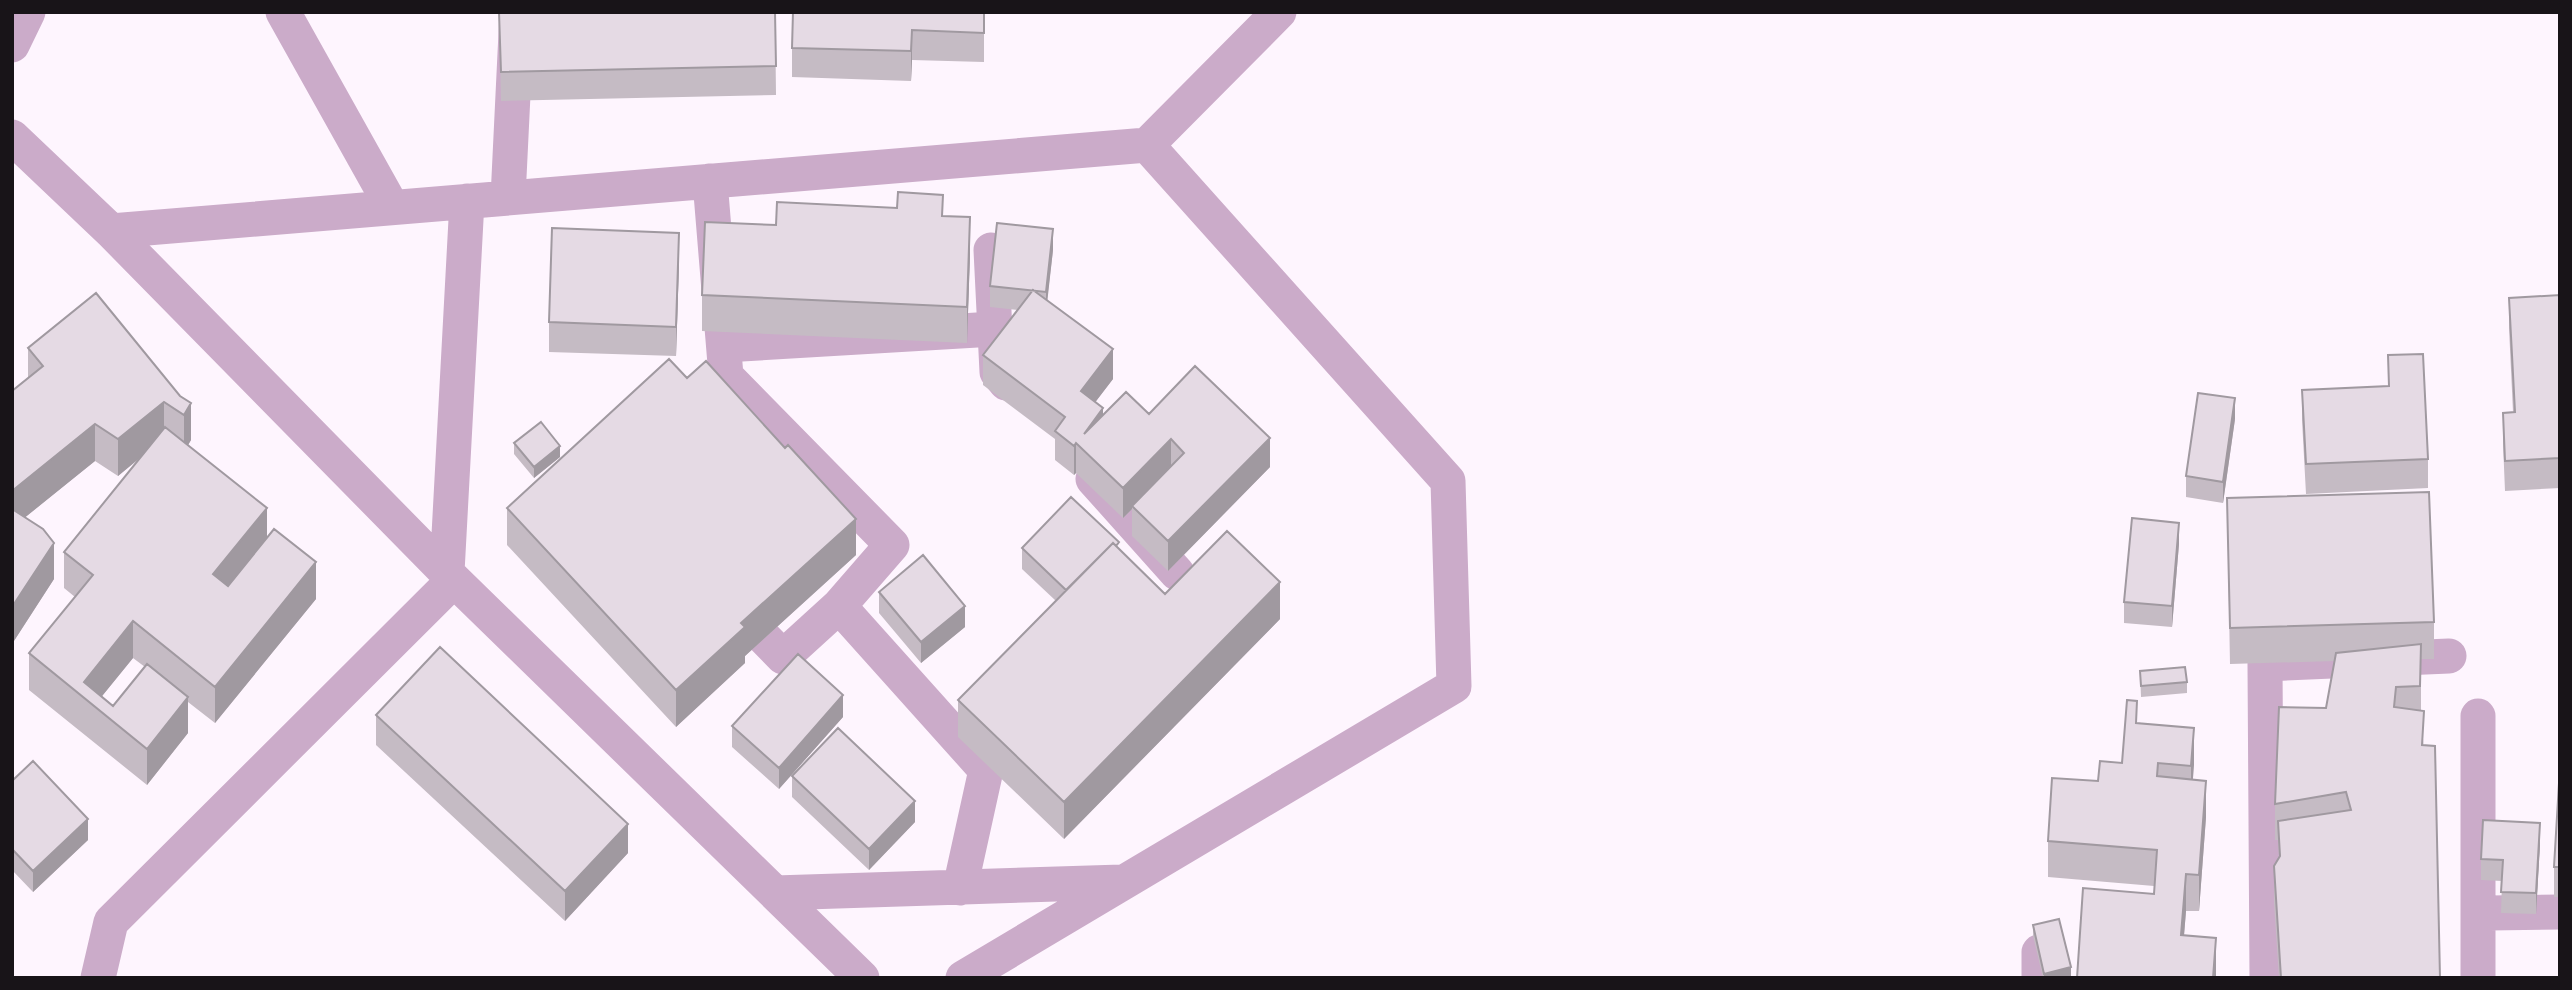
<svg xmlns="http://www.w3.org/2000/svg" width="2572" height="990" font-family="'Roboto Condensed',sans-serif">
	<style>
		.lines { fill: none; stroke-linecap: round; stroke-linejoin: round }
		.minor { stroke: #cbabc9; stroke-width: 35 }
		.wall { fill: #c5bbc4; fill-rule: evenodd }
		.shaded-wall { fill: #a099a0 }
		.building { fill: #e5dae4; stroke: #a099a0; stroke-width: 2 }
	</style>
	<rect width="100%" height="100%" fill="#fef5fe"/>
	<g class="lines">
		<!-- minor -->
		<path class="minor" d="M283 12 392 207
			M12 45 28 12
			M12 137 111 231 454 580 862 978
			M710 181 726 376 892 545 839 606 986 770 960 888
			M508 198 517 12
			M111 231 1147 145 1279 12
			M991 250 997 372 1006 383
			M724 345 994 329
			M1093 479 1177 573
			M447 572 467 201
			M733 606 783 657 839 606
			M2478 716V978
			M775 893 1122 882
			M2489 913 2560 912
			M98 978 111 922 454 580
			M963 978 1454 686 1448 481 1147 145
			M2039 978V952
			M2267 978 2265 664 2449 656"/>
	</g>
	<!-- wall -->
	<path class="wall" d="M499 12H775L776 95 501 101Z
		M984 12V62L912 60 911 81 792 77V48Z
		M943 216 970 254 967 343 702 331V295L776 225Z
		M1053 250 1047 300 1113 379 1095 402 1103 415 1149 414 1270 467 1168 571 1132 536V509L1123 518 1076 473 1074 475 1055 460V439L983 385V355L1018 310 990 307V286Z
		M679 262 676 356 549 352V322Z
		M2560 295V488L2505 491 2503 443V413L2513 412 2509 328V298Z
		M28 348 180 396 191 440 188 445 267 538 316 599 215 723 188 702V733L147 785 29 690V653L75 597 64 588V552L141 457 118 476 95 461 25 517 54 579 12 644 28 378ZM133 658 145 667 113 706 102 696Z
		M2388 355 2428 459V488L2306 494 2302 420V390L2388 386Z
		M2235 419 2223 503 2186 497V476Z
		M514 443 560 457 534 478 514 454Z
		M2227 498 2434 622V659H2421V710L2440 978H2279L2274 903V866L2279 859 2278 840H2275V804L2326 708 2335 661 2230 664Z
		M507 508 856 555 745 656V663L676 727 507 545Z
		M2179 544 2172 627 2124 623V602Z
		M1022 548 1119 550 1165 594 1280 619 1064 839 958 737V700L1056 601 1022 569Z
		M879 592 965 627 921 663 879 613Z
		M2140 671 2187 682V693L2141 697Z
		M2127 700 2137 701V724L2194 728 2193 780 2206 781V817L2199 911H2186L2184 935 2216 938V978H2077L2083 888 2154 894V886L2048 877V841L2052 778 2098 781 2100 761 2122 763Z
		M376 715 628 853 565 921 376 745Z
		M843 717 779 789 732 747V726Z
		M792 776 915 822 869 870 792 797Z
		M12 781 88 840 33 892 12 870Z
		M2560 783V897H2554V867Z
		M2540 844 2536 914 2501 913 2502 881 2481 880V859Z
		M2033 925 2071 978H2043L2033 936Z"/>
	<!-- shaded-wall -->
	<path class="shaded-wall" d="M912 30V60L911 81V51Z
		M970 217V254L967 343V307Z
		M1053 229V250L1046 313V292Z
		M679 233V262L676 356V327Z
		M1113 349V379L1081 421V391Z
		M2235 398V419L2223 503V482Z
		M164 402V438L118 476V439Z
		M191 403V440L184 452V415Z
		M1103 408V437L1084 434Z
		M95 424V461L12 528V491Z
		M1270 438V467L1168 571V541Z
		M1171 439V469L1132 506V509L1123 518V488Z
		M1076 443V473L1074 475V446Z
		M560 446V457L534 478V467Z
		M267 508V545L213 611V574Z
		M856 519V555L745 656V663L676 727V690L741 623Z
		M2179 523V544L2172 627V606Z
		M54 543V579L12 644V607Z
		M316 562V599L215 723V687Z
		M1280 582V619L1064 839V802Z
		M965 606V627L921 663V642Z
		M133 621V658L94 706 84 682Z
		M843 695V717L779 789V768Z
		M188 697V733L147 785V749Z
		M2194 728V765L2191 803V766Z
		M2206 781V817L2199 911V875Z
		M915 801V822L869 870V849Z
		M88 819V840L33 892V871Z
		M2540 823V844L2536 914V893Z
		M628 824V853L565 921V891Z
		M2186 874V911L2181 972V935Z
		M2216 938V978H2213Z
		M2071 967V978H2044V974Z"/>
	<!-- building -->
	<path class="building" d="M499 12H775L776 66 501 72Z
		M793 12H984V33L912 30 911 51 792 48Z
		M898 192 943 195 942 216 970 217 967 307 702 295 705 222 776 225 777 202 897 208Z
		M997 223 1053 229 1046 292 990 286Z
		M552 228 679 233 676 327 549 322Z
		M1033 290 1113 349 1081 391 1103 408 1084 434 1126 392 1149 414 1195 366 1270 438 1168 541 1132 506 1184 453 1171 439 1123 488 1076 443 1074 446 1055 431 1065 417 983 355Z
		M96 293 180 396 191 403 184 415 164 402 118 439 95 424 12 491V391L43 366 28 348Z
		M2560 295V458L2505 461 2503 413 2515 412 2509 298Z
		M2423 354 2428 459 2306 464 2302 390 2389 386 2388 355Z
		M669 359 687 378 706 361 785 448 788 445 856 519 741 623 745 627 676 690 507 508Z
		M2198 393 2235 398 2223 482 2186 476Z
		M541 422 560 446 534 467 514 443Z
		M165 427 267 508 213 574 228 586 274 529 316 562 215 687 133 621 84 682 113 706 147 664 188 697 147 749 29 653 93 575 64 552Z
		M2429 492 2434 622 2230 628 2227 498Z
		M1071 497 1119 542 1116 546 1113 543 1066 590 1022 548Z
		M12 509 43 529 54 543 12 607Z
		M2132 518 2179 523 2172 606 2124 602Z
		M1227 531 1280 582 1064 802 958 700 1113 543 1165 594Z
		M923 555 965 606 921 642 879 592Z
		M2421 644 2420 686 2396 687 2394 707 2424 711 2422 745 2435 746 2440 978H2281L2274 866 2280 856 2278 821 2351 810 2346 792 2275 804 2279 707 2326 708 2336 653Z
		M440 647 628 824 565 891 376 715Z
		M798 654 843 695 779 768 732 726Z
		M2185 667 2187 682 2141 686 2140 671Z
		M2127 700 2137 701 2136 723 2194 728 2191 766 2158 763 2157 776 2206 781 2199 875 2186 874 2181 935 2216 938 2213 978H2077L2083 888 2154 894 2157 850 2048 841 2052 778 2098 781 2100 761 2122 763Z
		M838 728 915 801 869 849 792 776Z
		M33 761 88 819 33 871 12 849V781Z
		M2559 783H2560V867H2554Z
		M2483 820 2540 823 2536 893 2501 892 2503 860 2481 859Z
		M2059 919 2071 967 2044 974 2033 925Z"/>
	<!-- border -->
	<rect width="2572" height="990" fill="none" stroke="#181418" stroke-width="28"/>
</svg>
